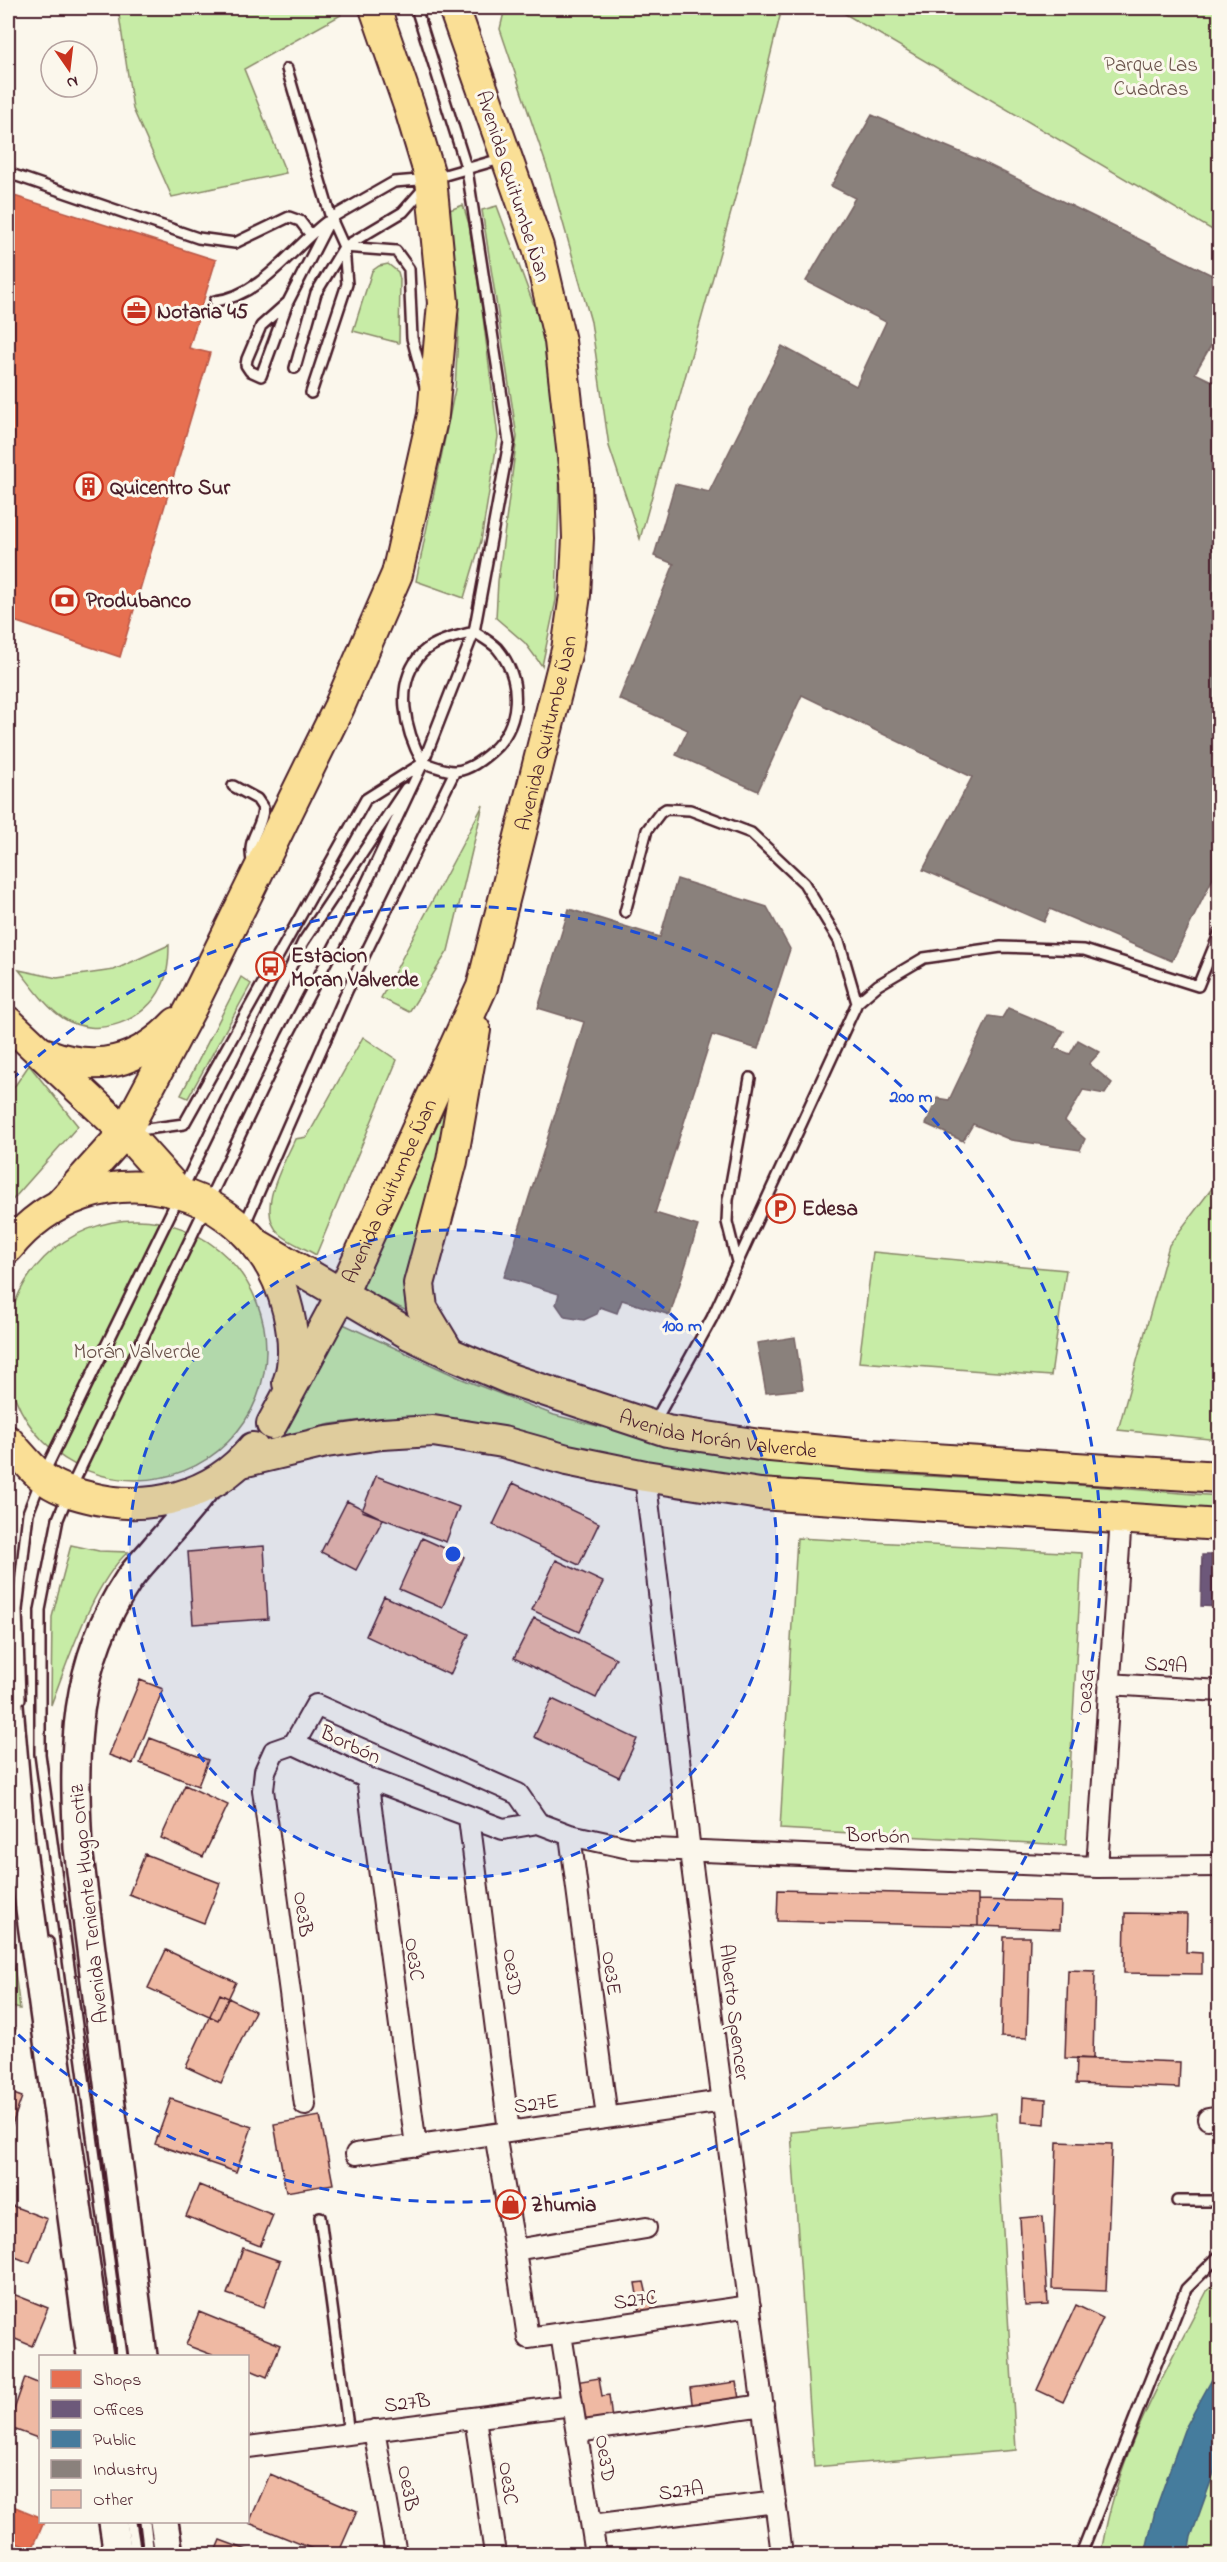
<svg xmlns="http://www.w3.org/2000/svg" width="1227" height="2562" font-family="'Indie Flower',sans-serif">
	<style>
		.green { fill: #c7eca6; stroke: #888668; stroke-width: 1.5 }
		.shops { fill: #e76f51; stroke: #b85746; stroke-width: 1.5 }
		.offices { fill: #6d597a; stroke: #624862; stroke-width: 1.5 }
		.public { fill: #457b9d; stroke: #465f7b; stroke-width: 1.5 }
		.industry { fill: #8a817c; stroke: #776464; stroke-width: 1.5 }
		.building { fill: #efb9a3; stroke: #4a1f2b; stroke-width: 1.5 }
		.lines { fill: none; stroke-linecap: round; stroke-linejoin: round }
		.service-casing { stroke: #4a1f2b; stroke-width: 14 }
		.minor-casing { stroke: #4a1f2b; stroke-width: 24 }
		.secondary-casing { stroke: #4a1f2b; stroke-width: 32 }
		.primary-casing { stroke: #4a1f2b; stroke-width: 34 }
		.service { stroke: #fbf7ec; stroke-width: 9 }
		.minor { stroke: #fbf7ec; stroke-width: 20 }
		.secondary { stroke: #fbf7ec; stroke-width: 27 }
		.primary { stroke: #fadf96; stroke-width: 30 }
		.ring { fill: none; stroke: #1d4ed8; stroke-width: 3; stroke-dasharray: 10 8 }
		.labels { text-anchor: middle; stroke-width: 6; stroke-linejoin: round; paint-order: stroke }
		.park-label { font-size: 21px; fill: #69524a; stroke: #fbf7ec }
		.street-label { font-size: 21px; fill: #4a1f2b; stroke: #fbf7ec }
		.poi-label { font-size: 21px; font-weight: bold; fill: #4a1f2b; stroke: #fbf7ec; text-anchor: start }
		.centre { fill: #1d4ed8; stroke: #fbf7ec; stroke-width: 3 }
		.ring-label { font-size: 18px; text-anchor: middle; font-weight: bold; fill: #1d4ed8; stroke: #fbf7ec; stroke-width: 6; stroke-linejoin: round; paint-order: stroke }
	</style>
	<rect width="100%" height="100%" fill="#fbf7ec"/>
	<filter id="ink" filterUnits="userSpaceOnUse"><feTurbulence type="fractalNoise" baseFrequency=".0167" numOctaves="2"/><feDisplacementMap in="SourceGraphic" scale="12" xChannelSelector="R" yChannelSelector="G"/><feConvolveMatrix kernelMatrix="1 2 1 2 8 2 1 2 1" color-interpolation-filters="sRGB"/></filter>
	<g filter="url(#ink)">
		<!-- green -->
		<path class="green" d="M118 8H338L341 15 244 69 286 173 172 197 133 109Z
			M505 8H782L740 180 640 539 609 446 591 322 549 173 500 29Z
			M835 8H1219V234Z
			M463 205 469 224 482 309 498 437 481 541 464 598 416 581 455 389 459 318 447 211Z
			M497 206 546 338 561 435 556 600 542 666 525 643 496 618 498 581 517 437 482 210Z
			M388 264 398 272 400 279 399 343 353 331 372 271 379 266Z
			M483 805 448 951 409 1012 381 998Z
			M169 945C169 959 168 974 162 986 146 1021 97 1040 63 1018 46 1007 32 986 19 970L57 978 114 970Z
			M241 977 251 984 188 1098 181 1095Z
			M363 1037 397 1060 316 1255C305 1248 290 1243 280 1234 254 1212 285 1162 295 1139L307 1137Z
			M29 1065 78 1126 8 1205V1096Z
			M457 1068 407 1311 359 1288Z
			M1219 1179V1440L1118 1430 1169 1245Z
			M6 1350a130 130 0 1 1 260 0a130 130 0 1 1-260 0Z
			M873 1252 1066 1270 1051 1376 859 1362Z
			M341 1323 462 1379 554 1415 673 1445 873 1473 1053 1483 1219 1496V1516L909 1497 705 1474 438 1417 379 1418 331 1424 282 1437Z
			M797 1538 1082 1553 1066 1845 780 1829Z
			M71 1545 99 1551 128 1552C93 1583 68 1661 51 1705L52 1617Z
			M8 1922 20 2009 8 2006Z
			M996 2113 1016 2450 814 2467 791 2132Z
			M1219 2279V2554H1101C1116 2456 1162 2378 1207 2291Z"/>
		<!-- shops -->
		<path class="shops" d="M8 194 216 260 189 348 210 353 120 657 14 621 8 639Z
			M8 2504 40 2517V2522H44L32 2550 14 2542 8 2554Z"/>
		<!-- offices -->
		<path class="offices" d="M1202 1555H1220V1607L1201 1606Z"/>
		<!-- public -->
		<path class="public" d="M1220 2365V2456L1191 2537 1188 2554H1145L1155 2511 1184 2430Z"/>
		<!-- industry -->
		<path class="industry" d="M872 115 979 160 1220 279V330L1195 373 1220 385V878L1214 876 1172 961 1050 909 1044 922 923 870 972 777 802 695 758 791 676 755 688 730 619 699 674 564 654 556 675 484 709 492 782 346 856 386 886 322 806 281 855 198 831 186Z
			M677 879 767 907 790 949 758 1049 712 1035 655 1213 698 1226 670 1315 622 1300 617 1313 600 1307 597 1314 584 1320 565 1317 556 1304 559 1294 504 1277 584 1022 538 1008 569 909 660 937Z
			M1008 1008 1064 1031 1054 1048 1070 1054 1078 1040 1100 1052 1089 1064 1112 1083 1105 1094 1083 1090 1065 1121 1085 1139 1080 1150 1011 1140 973 1124 963 1141 926 1124 937 1098 949 1100 989 1016 1002 1018Z
			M795 1337 803 1389 766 1393 757 1343Z"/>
		<!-- building -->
		<path class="building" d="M376 1476 459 1507 446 1542 362 1511Z
			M513 1483 599 1523 579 1565 493 1525Z
			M347 1501 383 1519 356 1570 321 1552Z
			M422 1538 464 1557 442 1608 399 1589Z
			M264 1546 268 1619 193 1624 188 1552Z
			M556 1560 603 1582 579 1632 532 1610Z
			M384 1596 469 1634 450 1675 366 1636Z
			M534 1618 616 1658 596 1698 514 1658Z
			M140 1680 163 1689 133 1764 109 1755Z
			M552 1699 637 1739 619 1777 534 1737Z
			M150 1738 208 1760 198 1786 140 1763Z
			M185 1785 228 1805 203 1857 161 1838Z
			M145 1854 220 1883 204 1923 129 1894Z
			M778 1890 978 1895V1926L777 1921Z
			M978 1900 1061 1902 1060 1929 978 1926Z
			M1125 1913 1187 1914 1186 1952 1202 1953V1974L1124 1973Z
			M1004 1937H1030L1027 2038 1001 2037Z
			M166 1950 236 1982 218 2020 148 1988Z
			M1068 1970 1095 1971 1093 2059 1065 2058Z
			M220 1994 255 2011 221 2083 186 2067Z
			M8 2025 16 2028 8 2053Z
			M1077 2058 1180 2062 1179 2088 1076 2084Z
			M8 2092 22 2097 8 2136Z
			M1023 2097 1046 2099 1045 2124 1022 2122Z
			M171 2099 252 2127 236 2172 155 2144Z
			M320 2116 333 2184 286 2192 274 2124Z
			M1057 2142 1112 2144 1106 2291 1052 2289Z
			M199 2185 273 2215 260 2246 186 2216Z
			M10 2205 47 2219 30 2263 8 2254V2211Z
			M1043 2216 1048 2305 1025 2306 1020 2218Z
			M243 2248 280 2261 264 2307 227 2294Z
			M644 2282 647 2295 654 2293 658 2316 641 2318 635 2283Z
			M8 2292 48 2308 32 2346 8 2336Z
			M1076 2305 1103 2318 1063 2402 1037 2390Z
			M199 2312 280 2345 267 2377 248 2369V2356H215L186 2345Z
			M25 2378 40 2384V2439L8 2427Z
			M599 2378 602 2396 609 2395 612 2420 581 2424 575 2382Z
			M736 2382 740 2404 693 2410 690 2388Z
			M270 2474 357 2511 338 2554H325L249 2523Z
			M220 2540 258 2554H214Z"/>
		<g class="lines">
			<defs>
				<path id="service" d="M287 69 331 218 344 247 347 284 311 393
					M8 173 198 238 235 243 289 217 300 221 310 234
					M344 247 396 251 409 269 412 338 425 386
					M215 301C261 296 292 248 326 222
					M288 302 261 326 247 359 246 365 250 371 261 376 288 302 331 218 394 182 431 179 504 158
					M295 368 316 293 344 247 403 212 426 186
					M233 786 257 799 263 808C262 832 245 837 253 864
					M625 912 647 830 660 813 666 809 690 810 751 833 804 883 839 941 857 1003
					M132 1131 184 1124 366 799 423 763C432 765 445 771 454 771 467 771 482 760 491 752 522 725 523 679 497 648 491 642 482 637 474 632 458 636 434 641 422 653 393 684 405 731 423 763
					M244 1226 347 991 455 771
					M737 1262 727 1222 728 1200 750 1078
					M654 1423 712 1318 857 1003 878 985 924 958 1001 947 1084 950 1198 986 1220 932
					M20 1699 17 1610 28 1513 42 1477 303 942 406 788
					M48 1942 108 2356
					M1177 2201H1220
					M320 2217 349 2434
					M122 2356 40 1754V1610L58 1519 69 1492 287 1037 359 899 423 763 474 632 509 442 467 170 416 8
					M131 2522 136 2554
					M145 2522 149 2554
					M1081 2554 1186 2289 1220 2255"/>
				<path id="minor" d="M645 1476 690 1851 782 2554
					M1109 1684 1220 1691
					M294 1744 367 1778 503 1829 538 1823 570 1835 629 1848 1097 1867 1220 1866
					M294 1744 274 1751 265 1771 263 1790 305 2105
					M294 1744 316 1705 518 1794 538 1823
					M367 1778 416 2146
					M469 1818 509 2131
					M570 1835 607 2117
					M1097 1867 1121 1518
					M1208 2119 1220 2117
					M495 2134 515 2250 528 2338 750 2306
					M356 2154 723 2101
					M515 2250 646 2228
					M561 2334 596 2554
					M475 2418 495 2554
					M374 2430 396 2554
					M577 2432 763 2405
					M248 2447 572 2405
					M592 2525 776 2502"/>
				<path id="secondary" d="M8 1694 21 1843 91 2356
					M143 2356 78 1848C73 1750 72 1665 129 1579 137 1568 147 1558 156 1547 173 1528 190 1508 206 1488
					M113 2522 118 2554
					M164 2522 169 2554"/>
				<g id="primary">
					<path d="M8 1022 125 1132 179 1192"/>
					<path d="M46 1054C97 1073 138 1063 176 1023"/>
					<path d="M61 1203 125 1132 192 1006 339 707 397 574 433 415 443 303 431 179 409 106 375 8"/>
					<path id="s1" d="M258 1245 411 1335 449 1353 510 1379 667 1431 760 1445 854 1454 1220 1477"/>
					<path d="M8 1248C92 1143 257 1178 288 1311 293 1333 296 1361 288 1383"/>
					<path d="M449 1353 422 1308 419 1284 452 1161 475 1030"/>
					<path id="s2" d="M272 1424 342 1294 482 987 567 650 575 595 578 538 576 483 560 341 538 247 454 8"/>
					<path d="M8 1441C19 1453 30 1467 42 1477 55 1488 72 1493 88 1497 148 1513 213 1497 253 1448"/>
					<path d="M242 1462 326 1442 382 1434 433 1431 503 1442 567 1460 645 1476 760 1494 1220 1525"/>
				</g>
			</defs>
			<!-- service casing -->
			<use href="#service" class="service-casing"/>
			<!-- minor casing -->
			<use href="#minor" class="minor-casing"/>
			<!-- secondary casing -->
			<use href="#secondary" class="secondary-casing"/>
			<!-- primary casing -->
			<use href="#primary" class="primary-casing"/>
			<!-- service -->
			<use href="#service" class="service"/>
			<!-- minor -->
			<use href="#minor" class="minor"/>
			<!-- secondary -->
			<use href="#secondary" class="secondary"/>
			<!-- primary -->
			<use href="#primary" class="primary"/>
		</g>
	</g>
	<!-- distance rings -->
	<circle cx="453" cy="1554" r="324" fill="#1d4ed8" fill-opacity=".12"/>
	<g class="ring">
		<circle cx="453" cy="1554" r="324"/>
		<path d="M11 1080A648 648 0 1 1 11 2028"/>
	</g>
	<!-- icons -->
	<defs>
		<symbol id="office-ring" viewBox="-11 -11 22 22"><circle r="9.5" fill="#fbf7ec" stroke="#c8321e" stroke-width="1.5"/><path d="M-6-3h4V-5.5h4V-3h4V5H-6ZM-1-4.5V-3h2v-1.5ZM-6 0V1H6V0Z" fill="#c8321e"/></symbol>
		<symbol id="building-ring" viewBox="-11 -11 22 22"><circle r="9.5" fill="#fbf7ec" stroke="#c8321e" stroke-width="1.5"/><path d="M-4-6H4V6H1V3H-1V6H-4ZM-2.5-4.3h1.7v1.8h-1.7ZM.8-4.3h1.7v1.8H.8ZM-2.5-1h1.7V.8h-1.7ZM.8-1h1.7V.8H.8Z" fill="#c8321e"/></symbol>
		<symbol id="bank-ring" viewBox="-11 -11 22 22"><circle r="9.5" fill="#fbf7ec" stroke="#c8321e" stroke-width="1.5"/><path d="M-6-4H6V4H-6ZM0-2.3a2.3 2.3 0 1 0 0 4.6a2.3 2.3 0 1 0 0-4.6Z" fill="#c8321e"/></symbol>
		<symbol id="bus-ring" viewBox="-11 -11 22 22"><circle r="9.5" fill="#fbf7ec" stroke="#c8321e" stroke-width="1.5"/><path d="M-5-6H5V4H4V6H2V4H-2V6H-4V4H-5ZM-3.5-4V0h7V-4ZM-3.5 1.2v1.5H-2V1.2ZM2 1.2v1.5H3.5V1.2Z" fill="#c8321e"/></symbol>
		<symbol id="parking-ring" viewBox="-11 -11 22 22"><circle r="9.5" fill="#fbf7ec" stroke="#c8321e" stroke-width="1.5"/><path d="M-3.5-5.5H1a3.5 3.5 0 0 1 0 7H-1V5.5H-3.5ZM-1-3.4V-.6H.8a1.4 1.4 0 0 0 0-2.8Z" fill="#c8321e"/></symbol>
		<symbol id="shop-ring" viewBox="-11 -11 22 22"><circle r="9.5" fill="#fbf7ec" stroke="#c8321e" stroke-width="1.5"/><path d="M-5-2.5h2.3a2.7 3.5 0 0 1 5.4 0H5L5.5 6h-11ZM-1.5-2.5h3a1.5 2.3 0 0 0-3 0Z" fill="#c8321e"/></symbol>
	</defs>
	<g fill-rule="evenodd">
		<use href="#office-ring" x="120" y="294" width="33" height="33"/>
		<use href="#building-ring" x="72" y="470" width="33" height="33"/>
		<use href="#bank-ring" x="48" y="584" width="33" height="33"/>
		<use href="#bus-ring" x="254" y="950" width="33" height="33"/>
		<use href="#parking-ring" x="764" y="1192" width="33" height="33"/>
		<use href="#shop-ring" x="494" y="2188" width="33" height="33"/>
	</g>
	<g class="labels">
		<!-- park labels -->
		<g class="park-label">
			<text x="1151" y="71">Parque Las<tspan x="1151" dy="24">Cuadras</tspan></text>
			<text x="137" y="1358">Morán Valverde</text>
		</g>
		<!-- street labels -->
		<g class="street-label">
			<text transform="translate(514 186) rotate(72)" y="7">Avenida Quitumbe Ñan</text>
			<text dy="7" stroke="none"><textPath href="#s2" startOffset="747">Avenida Quitumbe Ñan</textPath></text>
			<text dy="7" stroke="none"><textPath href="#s2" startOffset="261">Avenida Quitumbe Ñan</textPath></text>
			<text dy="7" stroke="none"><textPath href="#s1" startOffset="502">Avenida Morán Valverde</textPath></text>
			<text transform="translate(1166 1664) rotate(4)" y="7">S29A</text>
			<text transform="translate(1085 1691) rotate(-86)" y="7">Oe3G</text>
			<text transform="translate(351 1744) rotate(25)" y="7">Borbón</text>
			<text transform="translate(878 1835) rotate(2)" y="7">Borbón</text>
			<text transform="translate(88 1904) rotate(-96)" y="7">Avenida Teniente Hugo Ortiz</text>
			<text transform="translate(304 1914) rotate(82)" y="7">Oe3B</text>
			<text transform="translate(415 1959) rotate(82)" y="7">Oe3C</text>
			<text transform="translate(513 1972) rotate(83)" y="7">Oe3D</text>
			<text transform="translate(612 1973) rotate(82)" y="7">Oe3E</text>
			<text transform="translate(735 2012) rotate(83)" y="7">Alberto Spencer</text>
			<text transform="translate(536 2103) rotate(-8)" y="7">S27E</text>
			<text transform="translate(635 2299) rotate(-8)" y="7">S27C</text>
			<text transform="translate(407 2402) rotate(-7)" y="7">S27B</text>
			<text transform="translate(606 2458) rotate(81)" y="7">Oe3D</text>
			<text transform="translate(509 2483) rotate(82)" y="7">Oe3C</text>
			<text transform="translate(409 2488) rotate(80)" y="7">Oe3B</text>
			<text transform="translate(681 2490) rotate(-7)" y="7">S27A</text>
		</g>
		<!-- poi labels -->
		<g class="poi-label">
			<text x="157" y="318">Notaria 45</text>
			<text x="110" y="494">Quicentro Sur</text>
			<text x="86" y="607">Produbanco</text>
			<text x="291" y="962">Estacion<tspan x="291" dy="24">Moran Valverde</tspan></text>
			<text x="802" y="1215">Edesa</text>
			<text x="531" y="2211">Zhumia</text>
		</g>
	</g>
	<circle cx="453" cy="1554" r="9" class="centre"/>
	<g class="ring-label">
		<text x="911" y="1102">200 m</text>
		<text x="682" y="1331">100 m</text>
	</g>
	<!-- margin -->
	<rect width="1227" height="2562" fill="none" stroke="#fbf7ec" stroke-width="30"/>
	<rect x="15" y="15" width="1197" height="2532" fill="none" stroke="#4a1f2b" stroke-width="2" filter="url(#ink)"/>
	<!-- legend -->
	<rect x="39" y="2355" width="210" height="168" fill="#fbf7ec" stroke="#b4a19f" stroke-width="1.5"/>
	<rect x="51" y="2370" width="30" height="18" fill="#e76f51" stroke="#b4a19f" stroke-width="1.5"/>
	<text x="93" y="2385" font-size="18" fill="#4a1f2b">Shops</text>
	<rect x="51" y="2400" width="30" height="18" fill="#6d597a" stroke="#b4a19f" stroke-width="1.5"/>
	<text x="93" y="2415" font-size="18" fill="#4a1f2b">Offices</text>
	<rect x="51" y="2430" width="30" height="18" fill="#457b9d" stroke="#b4a19f" stroke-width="1.5"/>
	<text x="93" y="2445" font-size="18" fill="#4a1f2b">Public</text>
	<rect x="51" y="2460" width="30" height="18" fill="#8a817c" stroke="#b4a19f" stroke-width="1.5"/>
	<text x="93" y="2475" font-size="18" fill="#4a1f2b">Industry</text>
	<rect x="51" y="2490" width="30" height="18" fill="#efb9a3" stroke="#b4a19f" stroke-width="1.5"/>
	<text x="93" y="2505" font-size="18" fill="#4a1f2b">Other</text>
	<!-- north arrow -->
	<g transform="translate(69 69) rotate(166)"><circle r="28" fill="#fbf7ec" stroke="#b4a19f" stroke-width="1.5"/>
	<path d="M0-4.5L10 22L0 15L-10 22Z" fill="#c8321e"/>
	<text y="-9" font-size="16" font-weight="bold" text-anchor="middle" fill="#4a1f2b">N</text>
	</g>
</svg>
